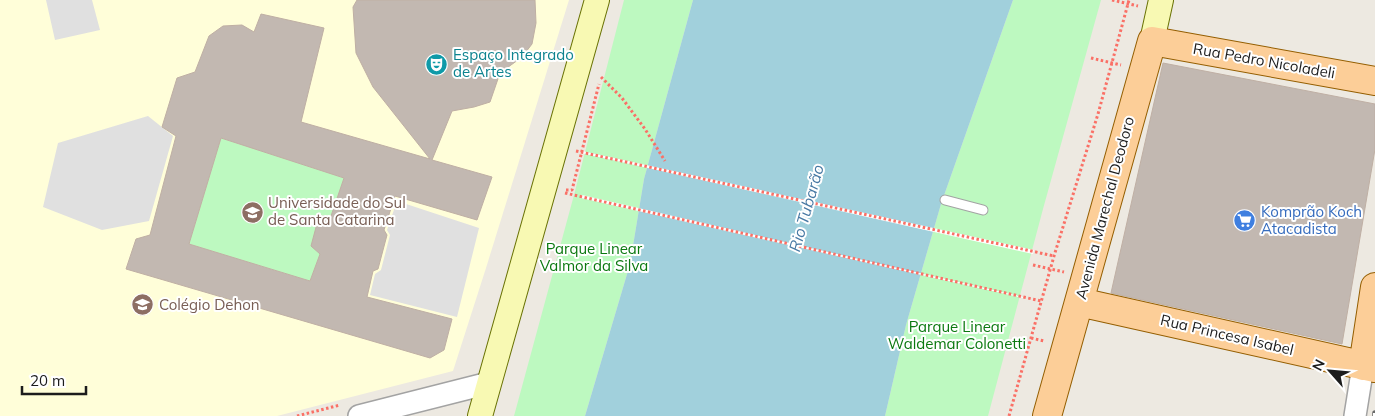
<svg xmlns="http://www.w3.org/2000/svg" width="1375" height="416" font-family="Mulish,sans-serif">
	<style>
		.education { fill: #fffed9 }
		.park { fill: #bdf9c0 }
		.parking { fill: #e0e0e0 }
		.water { fill: #a1d0dc }
		.pier { fill: #fff }
		.building { fill: #c2b8b1; stroke: #bfafa4; fill-rule: evenodd }
		.lines { fill: none; stroke-linecap: round; stroke-linejoin: round }
		.service-casing { stroke: #a3a3a3; stroke-width: 11 }
		.tertiary-casing { stroke: #a3a3a3; stroke-width: 24 }
		.secondary-casing { stroke: #697204; stroke-width: 26 }
		.primary-casing { stroke: #945e00; stroke-width: 30 }
		.path { stroke: #fa7066; stroke-width: 3; stroke-dasharray: 2.5 2.5; stroke-linecap: butt }
		.service { stroke: #fff; stroke-width: 9 }
		.tertiary { stroke: #fff; stroke-width: 21 }
		.secondary { stroke: #f8f9b3; stroke-width: 24 }
		.primary { stroke: #fcce98; stroke-width: 28 }
		.rail-casing { stroke: #6a6a6a; stroke-width: 5.5 }
		.rail { stroke: #fff; stroke-width: 4; stroke-dasharray: 11; stroke-linecap: butt }
		.labels { text-anchor: middle; stroke-width: 4; stroke-linejoin: round; paint-order: stroke }
		.culture-label { font-size: 15px; fill: #0d838f; stroke: #fff; text-anchor: start }
		.street-label { font-size: 15px; fill: #1c1c1c; stroke: #fff }
		.education-label { font-size: 15px; fill: #785e54; stroke: #fff; text-anchor: start }
		.shop-label { font-size: 15px; fill: #366cbe; stroke: #fff; text-anchor: start }
		.park-label { font-size: 15px; fill: #0b7910; stroke: #fff }
		.water-label { font-size: 16px; font-style: italic; fill: #4678a3; stroke: #fff }
	</style>
	<rect width="100%" height="100%" fill="#ede9e1"/>
	<!-- education -->
	<path class="education" d="M0 0H569L486 268 453 371 277 416H0Z"/>
	<!-- park -->
	<path class="park" d="M624 0H693L644 179 630 264 585 416H514L574 195Z
		M1013 0H1101L1043 209 988 416H885L906 325 941 204Z
		M221 138 344 178 331 216 312 246 320 254 310 281 189 244Z"/>
	<!-- parking -->
	<path class="parking" d="M46 0H92L100 30 55 40Z
		M148 116 173 136 149 221 102 230 43 207 58 143Z
		M397 201 479 228 457 317 370 295 375 274 381 270 390 235 387 230Z"/>
	<!-- water -->
	<path class="water" d="M693 0H1013L941 204 906 325 885 416H585L630 264 644 179Z"/>
	<!-- pier -->
	<path class="pier" d="M582 151 1034 250 1033 254 581 153Z
		M582 195 1023 297V298L581 198Z"/>
	<!-- building -->
	<path class="building" d="M357 0H535L536 23 532 44 522 57 500 73 490 102 474 107 452 111 432 160 492 177 477 220 395 196 384 230 387 235 378 269 373 271 367 297 452 319 444 350 430 358 126 269 136 239 150 235 176 136 162 127 177 78 195 72 209 36 223 26 242 25 254 32 261 14 324 28 301 122 430 159 373 87 356 53 353 7ZM221 138 344 178 331 216H319L311 246 320 254 310 281 189 244Z
		M1163 63 1375 104V149L1342 344 1111 293Z"/>
	<g class="lines">
		<defs>
			<path id="service" d="M945 200 983 210"/>
			<path id="tertiary" d="M359 416 489 383
				M1355 416 1363 366"/>
			<path id="secondary" d="M1152 41 1161 0
				M480 416 597 0"/>
			<path id="primary" d="M1079 302 1375 368
				M1363 366 1375 287
				M1047 416 1152 41 1375 81"/>
		</defs>
		<!-- service casing -->
		<use href="#service" class="service-casing"/>
		<!-- tertiary casing -->
		<use href="#tertiary" class="tertiary-casing"/>
		<!-- secondary casing -->
		<use href="#secondary" class="secondary-casing"/>
		<!-- primary casing -->
		<use href="#primary" class="primary-casing"/>
		<!-- path -->
		<path class="path" d="M1112 0 1138 6
			M1091 58 1121 65
			M601 77 622 98 645 129 665 161
			M576 151 1054 256
			M566 190H572L599 84
			M565 193 1041 301
			M1033 265 1064 272
			M1031 338 1044 341
			M297 416 340 405
			M1009 416 1054 256 1098 114 1129 0"/>
		<!-- service -->
		<use href="#service" class="service"/>
		<!-- tertiary -->
		<use href="#tertiary" class="tertiary"/>
		<!-- secondary -->
		<use href="#secondary" class="secondary"/>
		<!-- primary -->
		<use href="#primary" class="primary"/>
		<defs>
			<path id="rail" d="M1375 416V413"/>
		</defs>
		<!-- rail casing -->
		<use href="#rail" class="rail-casing"/>
		<!-- rail -->
		<use href="#rail" class="rail"/>
	</g>
	<!-- icons -->
	<defs>
		<symbol id="theatre-disc" viewBox="-11 -11 22 22"><circle r="9.5" fill="#0f9aa8" stroke="#fff"/><path d="M-5-5.5Q0-4 5-5.5V0Q5 5 0 6Q-5 5-5 0ZM-3.3-2.5H-1v1.5H-3.3ZM1-2.5H3.3v1.5H1ZM-2.8 1Q0 5.5 2.8 1Z" fill="#fff"/></symbol>
		<symbol id="university-disc" viewBox="-11 -11 22 22"><circle r="9.5" fill="#8d6e63" stroke="#fff"/><path d="M0-5L7-2L0 1L-7-2ZM-4 1L0 2.5L4 1V4Q0 6-4 4Z" fill="#fff"/></symbol>
		<symbol id="supermarket-disc" viewBox="-11 -11 22 22"><circle r="9.5" fill="#3f7fe0" stroke="#fff"/><path d="M-6-5.5h2.5l.6 2H6L4.5 2H-2.5L-4.4-4H-6ZM-1.5 3.2a1.3 1.3 0 1 0 .1 0ZM3 3.2a1.3 1.3 0 1 0 .1 0Z" fill="#fff"/></symbol>
		<symbol id="school-disc" viewBox="-11 -11 22 22"><circle r="9.5" fill="#8d6e63" stroke="#fff"/><path d="M0-5L7-2L0 1L-7-2ZM-4 1L0 2.5L4 1V4Q0 6-4 4Z" fill="#fff"/></symbol>
	</defs>
	<g fill-rule="evenodd">
		<use href="#theatre-disc" x="424" y="52" width="25" height="25"/>
		<use href="#university-disc" x="240" y="200" width="25" height="25"/>
		<use href="#supermarket-disc" x="1232" y="208" width="25" height="25"/>
		<use href="#school-disc" x="130" y="292" width="25" height="25"/>
	</g>
	<g class="labels">
		<!-- culture labels -->
		<g class="culture-label">
			<text x="453" y="60">Espaço Integrado<tspan x="453" dy="17">de Artes</tspan></text>
		</g>
		<!-- street labels -->
		<g class="street-label">
			<text transform="translate(1264 61) rotate(10)" y="5">Rua Pedro Nicoladeli</text>
			<text transform="translate(1105 208) rotate(-75)" y="5">Avenida Marechal Deodoro</text>
			<text transform="translate(1227 335) rotate(13)" y="5">Rua Princesa Isabel</text>
		</g>
		<!-- education labels -->
		<g class="education-label">
			<text x="268" y="208">Universidade do Sul<tspan x="268" dy="17">de Santa Catarina</tspan></text>
			<text x="159" y="310">Colégio Dehon</text>
		</g>
		<!-- shop labels -->
		<g class="shop-label">
			<text x="1261" y="217">Komprão Koch<tspan x="1261" dy="17">Atacadista</tspan></text>
		</g>
		<!-- park labels -->
		<g class="park-label">
			<text x="594" y="254">Parque Linear<tspan x="594" dy="17">Valmor da Silva</tspan></text>
			<text x="957" y="332">Parque Linear<tspan x="957" dy="17">Waldemar Colonetti</tspan></text>
		</g>
		<!-- water labels -->
		<g class="water-label">
			<text transform="translate(806 208) rotate(-74)" y="6">Rio Tubarão</text>
		</g>
	</g>
	<!-- north arrow -->
	<g transform="translate(1330 371) rotate(297)" stroke="#ffffff" stroke-width="4" paint-order="stroke">
	<path d="M0-4L9 19L0 12L-9 19Z" fill="#1c1c1c"/>
	<text y="-8" font-size="14" font-weight="bold" text-anchor="middle" fill="#1c1c1c">N</text>
	</g>
	<!-- scale -->
	<path d="M22 386v8h64v-8" fill="none" stroke="#1c1c1c" stroke-width="2.5"/>
	<text x="30" y="386" font-size="15" fill="#1c1c1c" stroke="#ffffff" stroke-width="4" paint-order="stroke">20 m</text>
</svg>
